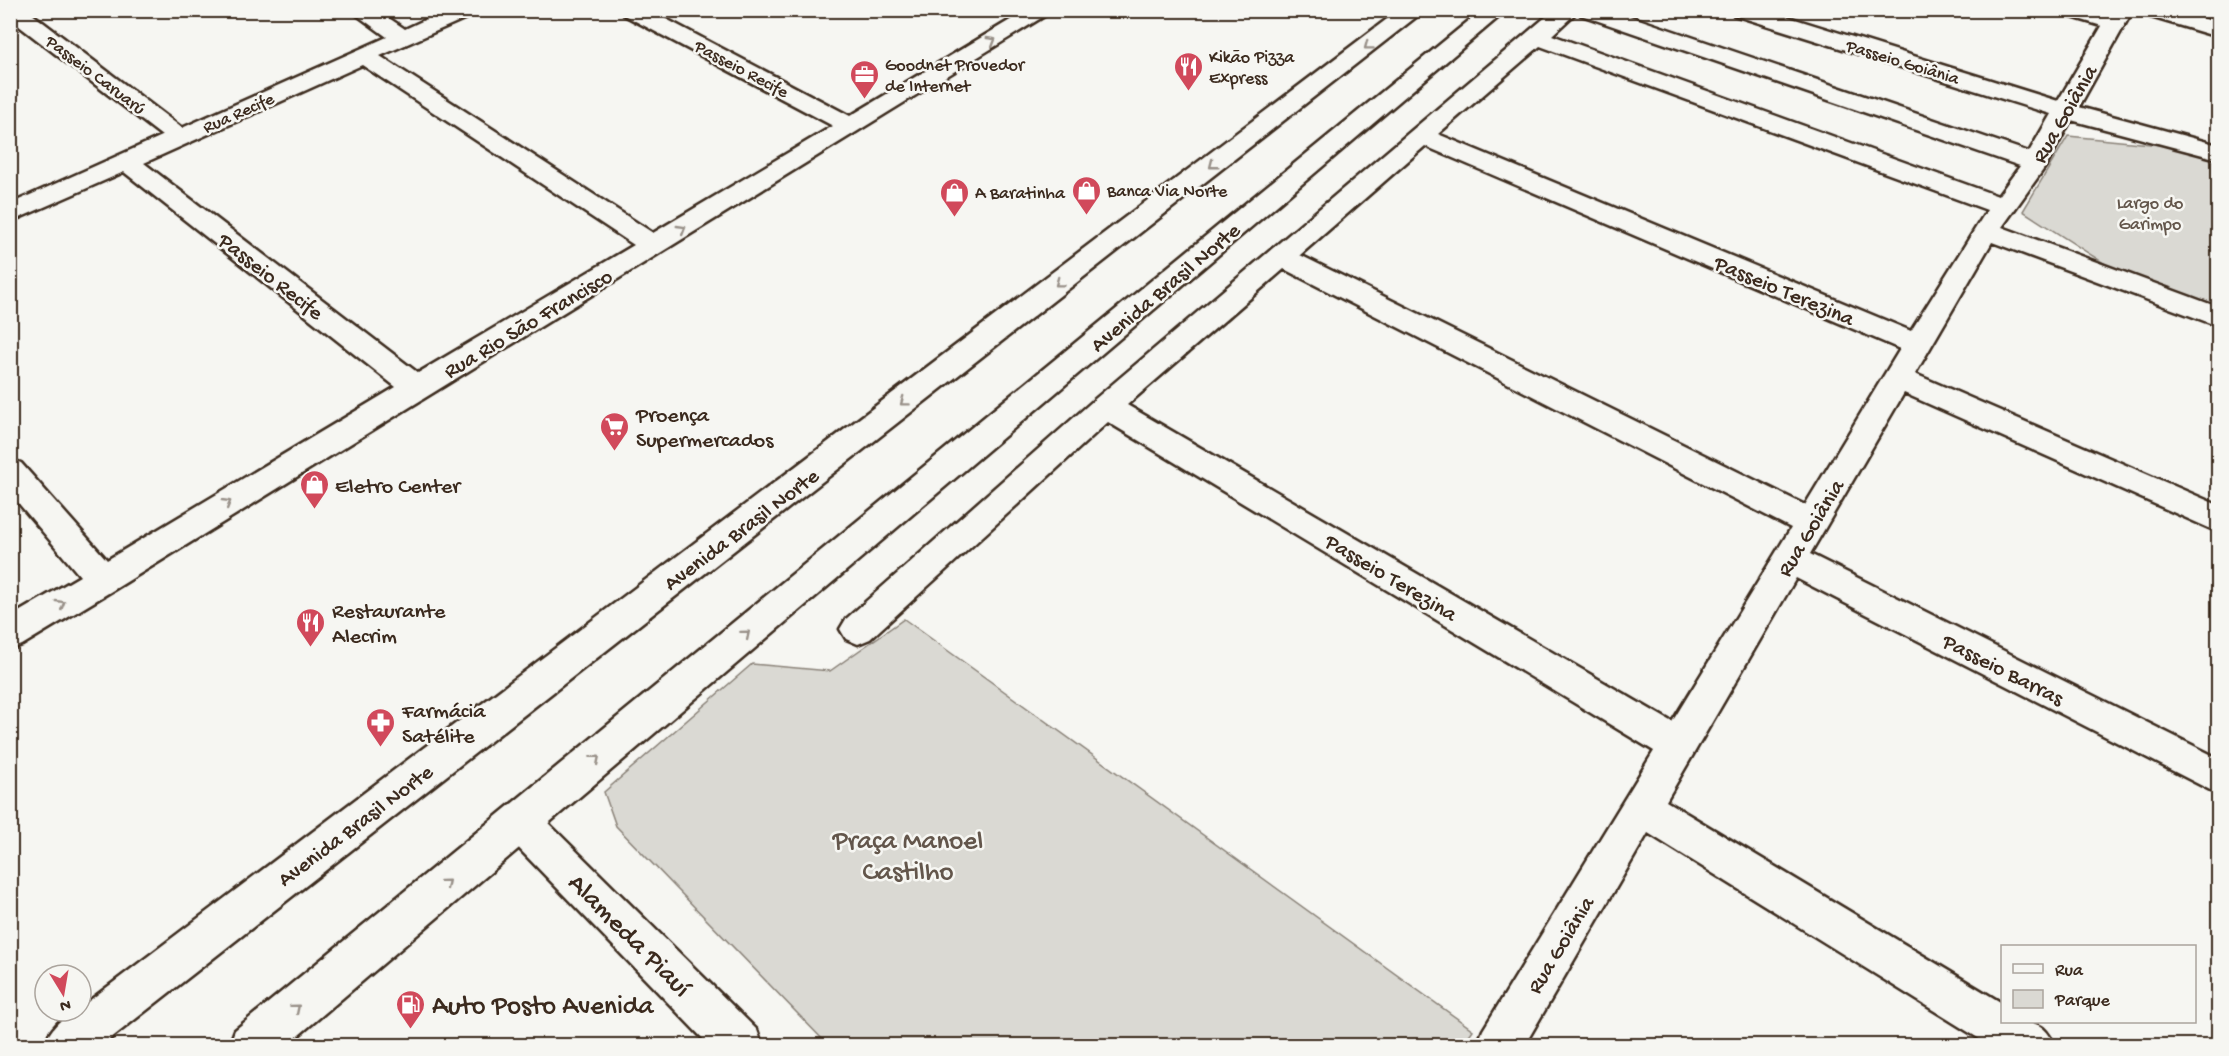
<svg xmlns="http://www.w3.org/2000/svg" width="2229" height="1056" font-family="'Gochi Hand',sans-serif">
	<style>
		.green { fill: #dad9d3; stroke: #8a8278; stroke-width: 1.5 }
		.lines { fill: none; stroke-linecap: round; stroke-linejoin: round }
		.minor-casing { stroke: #3b2a1e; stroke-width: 5 }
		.tertiary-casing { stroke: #3b2a1e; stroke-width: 5 }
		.secondary-casing { stroke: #3b2a1e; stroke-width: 5 }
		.minor { fill: #f6f6f2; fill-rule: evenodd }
		.tertiary { fill: #f6f6f2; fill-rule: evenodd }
		.secondary { fill: #f6f6f2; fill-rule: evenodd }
		.oneway { stroke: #989088 }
		.labels { text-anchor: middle; stroke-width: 5; stroke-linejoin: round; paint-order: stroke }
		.far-poi-label { font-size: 18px; fill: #3b2a1e; stroke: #f6f6f2; text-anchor: start }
		.far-street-label { font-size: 18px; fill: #3b2a1e; stroke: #f6f6f2 }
		.far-park-label { font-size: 18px; fill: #63564b; stroke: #f6f6f2 }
		.street-label { font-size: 22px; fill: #3b2a1e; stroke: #f6f6f2 }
		.poi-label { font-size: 22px; fill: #3b2a1e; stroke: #f6f6f2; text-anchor: start }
		.near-park-label { font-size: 27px; fill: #63564b; stroke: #f6f6f2 }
		.near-street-label { font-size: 27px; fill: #3b2a1e; stroke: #f6f6f2 }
		.near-poi-label { font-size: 27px; fill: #3b2a1e; stroke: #f6f6f2; text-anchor: start }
	</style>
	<rect width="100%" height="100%" fill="#f6f6f2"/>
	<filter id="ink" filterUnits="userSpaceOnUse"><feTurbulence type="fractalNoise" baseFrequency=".0167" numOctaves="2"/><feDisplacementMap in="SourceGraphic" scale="12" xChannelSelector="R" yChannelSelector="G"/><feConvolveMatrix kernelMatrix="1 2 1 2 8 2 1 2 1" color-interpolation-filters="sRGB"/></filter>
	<g filter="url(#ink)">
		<!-- green -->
		<path class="green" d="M2068 136 2192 148 2218 157V308L2116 271 2023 211Z
			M904 619 1473 1030 1462 1045H828L616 826 604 792 752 664 830 671Z"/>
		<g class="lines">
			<defs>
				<path id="minor" d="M10 10H27L182 128 387 37 350 10H377L405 29 446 10H476L473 15 380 56 653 233 833 126 624 15 621 10H649L850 116 1027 10H1054L115 589 22 645 10 650V617L80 576 10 493V459L21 463 107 560 396 387 124 172 10 222V204L162 136 10 19ZM362 65 634 245 418 373 144 163Z
					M1554 10H1612L2029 152 2051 114 1734 15 1731 10H1766L2058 101 2102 26 2065 15 2062 10H2097L2109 14 2111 10H2133L2079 107 2218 145V159L2071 120 2048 163 2002 227 2218 307V326L1992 242 1915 374 2218 505V532L1904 393 1810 554 2218 758V794L1796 578 1666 801 2002 1003V1022C2029 1022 2043 1018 2055 1046H1991L1648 833 1524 1046H1477L1483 1030 1654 751 1108 422 870 639 858 644 846 639 840 629 846 619 1095 399ZM1578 11 1581 15 2020 166 1998 196 1552 35ZM1540 46 1987 210 1911 331 1438 134ZM1425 146 1900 349 1805 505 1300 255ZM1284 269 1791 528 1672 722 1127 405Z
					M2141 10H2177L2218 23V37L2144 15Z"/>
				<path id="tertiary" d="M520 804 534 809 757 1030 763 1046H710L506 835 500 822 506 809Z"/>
				<path id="secondary" d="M1399 10H1425L101 1046H43C49 1032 64 1011 81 1011V1007Z
					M1482 10H1507L286 1046H229L235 1030Z"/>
			</defs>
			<!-- minor casing -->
			<use href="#minor" class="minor-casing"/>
			<!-- tertiary casing -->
			<use href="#tertiary" class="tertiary-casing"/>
			<!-- secondary casing -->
			<use href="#secondary" class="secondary-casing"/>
			<!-- minor -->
			<use href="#minor" class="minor"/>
			<!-- tertiary -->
			<use href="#tertiary" class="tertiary"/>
			<!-- secondary -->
			<use href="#secondary" class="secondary"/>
		</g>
		<!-- one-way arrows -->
		<defs><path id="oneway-chevron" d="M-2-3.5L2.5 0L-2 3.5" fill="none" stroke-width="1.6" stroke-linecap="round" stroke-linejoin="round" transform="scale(1.5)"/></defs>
		<g class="oneway">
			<use href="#oneway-chevron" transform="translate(992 41) rotate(-31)"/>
			<use href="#oneway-chevron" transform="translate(1368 46) rotate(143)"/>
			<use href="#oneway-chevron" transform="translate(1213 165) rotate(142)"/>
			<use href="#oneway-chevron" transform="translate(682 229) rotate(-31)"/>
			<use href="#oneway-chevron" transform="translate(1059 283) rotate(143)"/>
			<use href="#oneway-chevron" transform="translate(904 402) rotate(143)"/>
			<use href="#oneway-chevron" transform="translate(227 503) rotate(-31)"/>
			<use href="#oneway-chevron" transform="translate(61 604) rotate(-31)"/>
			<use href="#oneway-chevron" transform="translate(746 634) rotate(-40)"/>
			<use href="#oneway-chevron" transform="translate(596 759) rotate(-40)"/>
			<use href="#oneway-chevron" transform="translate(446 883) rotate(-40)"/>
			<use href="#oneway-chevron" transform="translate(296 1008) rotate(-40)"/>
		</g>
	</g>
	<!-- icons -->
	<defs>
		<symbol id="restaurant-pin" viewBox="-11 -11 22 30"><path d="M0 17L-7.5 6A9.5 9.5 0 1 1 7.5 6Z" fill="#d1495b" stroke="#f6f6f2"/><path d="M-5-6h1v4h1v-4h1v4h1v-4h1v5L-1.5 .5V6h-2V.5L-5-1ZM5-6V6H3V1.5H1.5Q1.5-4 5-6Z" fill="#fff"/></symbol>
		<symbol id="office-pin" viewBox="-11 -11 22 30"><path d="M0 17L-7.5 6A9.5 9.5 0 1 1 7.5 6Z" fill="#d1495b" stroke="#f6f6f2"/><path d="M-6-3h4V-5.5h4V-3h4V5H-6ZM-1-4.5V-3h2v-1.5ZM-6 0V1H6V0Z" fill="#fff"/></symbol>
		<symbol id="shop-pin" viewBox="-11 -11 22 30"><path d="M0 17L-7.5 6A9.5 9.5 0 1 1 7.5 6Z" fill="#d1495b" stroke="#f6f6f2"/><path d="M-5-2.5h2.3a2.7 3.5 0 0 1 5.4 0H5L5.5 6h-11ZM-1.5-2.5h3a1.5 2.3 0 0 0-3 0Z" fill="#fff"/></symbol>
		<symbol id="supermarket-pin" viewBox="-11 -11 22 30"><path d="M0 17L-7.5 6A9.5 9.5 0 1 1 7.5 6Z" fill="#d1495b" stroke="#f6f6f2"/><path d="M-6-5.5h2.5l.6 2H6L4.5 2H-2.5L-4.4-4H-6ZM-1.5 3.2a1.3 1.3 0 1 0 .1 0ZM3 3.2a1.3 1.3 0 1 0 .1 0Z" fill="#fff"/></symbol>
		<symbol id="pharmacy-pin" viewBox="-11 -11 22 30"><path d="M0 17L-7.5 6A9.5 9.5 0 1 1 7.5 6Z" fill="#d1495b" stroke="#f6f6f2"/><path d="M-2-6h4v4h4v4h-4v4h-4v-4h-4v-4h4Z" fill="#fff"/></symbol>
		<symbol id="fuel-pin" viewBox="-11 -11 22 30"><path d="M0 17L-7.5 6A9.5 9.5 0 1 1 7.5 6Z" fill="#d1495b" stroke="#f6f6f2"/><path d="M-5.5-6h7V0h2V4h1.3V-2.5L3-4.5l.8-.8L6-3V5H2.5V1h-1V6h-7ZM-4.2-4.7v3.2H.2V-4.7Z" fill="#fff"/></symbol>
	</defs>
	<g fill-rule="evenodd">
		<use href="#restaurant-pin" x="1172" y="50" width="33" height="45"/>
		<use href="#office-pin" x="848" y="58" width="33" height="45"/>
		<use href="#shop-pin" x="1070" y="174" width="33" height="45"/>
		<use href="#shop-pin" x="938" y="176" width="33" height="45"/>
		<use href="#supermarket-pin" x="598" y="410" width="33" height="45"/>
		<use href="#shop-pin" x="298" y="468" width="33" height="45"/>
		<use href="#restaurant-pin" x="294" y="606" width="33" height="45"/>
		<use href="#pharmacy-pin" x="364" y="706" width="33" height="45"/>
		<use href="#fuel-pin" x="394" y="988" width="33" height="45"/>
	</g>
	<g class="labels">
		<!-- far-poi labels -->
		<g class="far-poi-label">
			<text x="1209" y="62">Kikão Pizza<tspan x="1209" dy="21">Express</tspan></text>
			<text x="885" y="70">Goodnet Provedor<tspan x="885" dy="21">de Internet</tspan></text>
			<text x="1107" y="196">Banca Via Norte</text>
			<text x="975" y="198">A Baratinha</text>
		</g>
		<!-- far-street labels -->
		<g class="far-street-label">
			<text transform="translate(1903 61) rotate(17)" y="6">Passeio Goiânia</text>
			<text transform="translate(742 68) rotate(28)" y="6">Passeio Recife</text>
			<text transform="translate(96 74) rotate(37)" y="6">Passeio Caruarú</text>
			<text transform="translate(238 112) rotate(-24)" y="6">Rua Recife</text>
		</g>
		<!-- far-park labels -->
		<g class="far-park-label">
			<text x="2150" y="208">Largo do<tspan x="2150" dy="21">Garimpo</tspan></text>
		</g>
		<!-- street labels -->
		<g class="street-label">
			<text transform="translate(2063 113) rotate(-60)" y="8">Rua Goiânia</text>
			<text transform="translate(272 275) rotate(38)" y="8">Passeio Recife</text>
			<text transform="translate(1164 286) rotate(-40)" y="8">Avenida Brasil Norte</text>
			<text transform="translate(1785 289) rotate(23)" y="8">Passeio Terezina</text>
			<text transform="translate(527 322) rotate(-31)" y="8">Rua Rio São Francisco</text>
			<text transform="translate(1809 527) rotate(-59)" y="8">Rua Goiânia</text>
			<text transform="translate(740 528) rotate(-37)" y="8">Avenida Brasil Norte</text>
			<text transform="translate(1392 576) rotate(31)" y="8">Passeio Terezina</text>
			<text transform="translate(2004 668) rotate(27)" y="8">Passeio Barras</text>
			<text transform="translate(354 824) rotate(-37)" y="8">Avenida Brasil Norte</text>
			<text transform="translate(1559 944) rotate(-59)" y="8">Rua Goiânia</text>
		</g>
		<!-- poi labels -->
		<g class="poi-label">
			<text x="636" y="421">Proença<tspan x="636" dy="25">Supermercados</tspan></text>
			<text x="335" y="492">Eletro Center</text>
			<text x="332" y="617">Restaurante<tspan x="332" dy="25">Alecrim</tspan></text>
			<text x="402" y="717">Farmácia<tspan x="402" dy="25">Satélite</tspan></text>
		</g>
		<!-- near-park labels -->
		<g class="near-park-label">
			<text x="908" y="848">Praça Manoel<tspan x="908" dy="31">Castilho</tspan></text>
		</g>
		<!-- near-street labels -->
		<g class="near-street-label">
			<text transform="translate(631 934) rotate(45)" y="9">Alameda Piauí</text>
		</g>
		<!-- near-poi labels -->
		<g class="near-poi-label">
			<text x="432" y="1013">Auto Posto Avenida</text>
		</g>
	</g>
	<!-- margin -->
	<rect width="2229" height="1056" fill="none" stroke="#f6f6f2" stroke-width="36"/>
	<rect x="18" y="18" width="2193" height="1020" fill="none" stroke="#3b2a1e" stroke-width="2" filter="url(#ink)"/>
	<!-- legend -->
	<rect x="2001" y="945" width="195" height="78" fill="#f6f6f2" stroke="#aba49d" stroke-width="1.5"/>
	<rect x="2013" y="964" width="30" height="9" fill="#f6f6f2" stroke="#aba49d" stroke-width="1.5"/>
	<text x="2055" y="975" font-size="18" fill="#3b2a1e">Rua</text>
	<rect x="2013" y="990" width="30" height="18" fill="#dad9d3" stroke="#aba49d" stroke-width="1.5"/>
	<text x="2055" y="1005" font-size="18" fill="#3b2a1e">Parque</text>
	<!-- north arrow -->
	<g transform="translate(63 993) rotate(169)"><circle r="28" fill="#f6f6f2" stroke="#aba49d" stroke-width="1.5"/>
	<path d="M0-4.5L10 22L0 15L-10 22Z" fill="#d1495b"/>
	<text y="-9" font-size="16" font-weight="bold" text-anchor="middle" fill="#3b2a1e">N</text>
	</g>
</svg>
